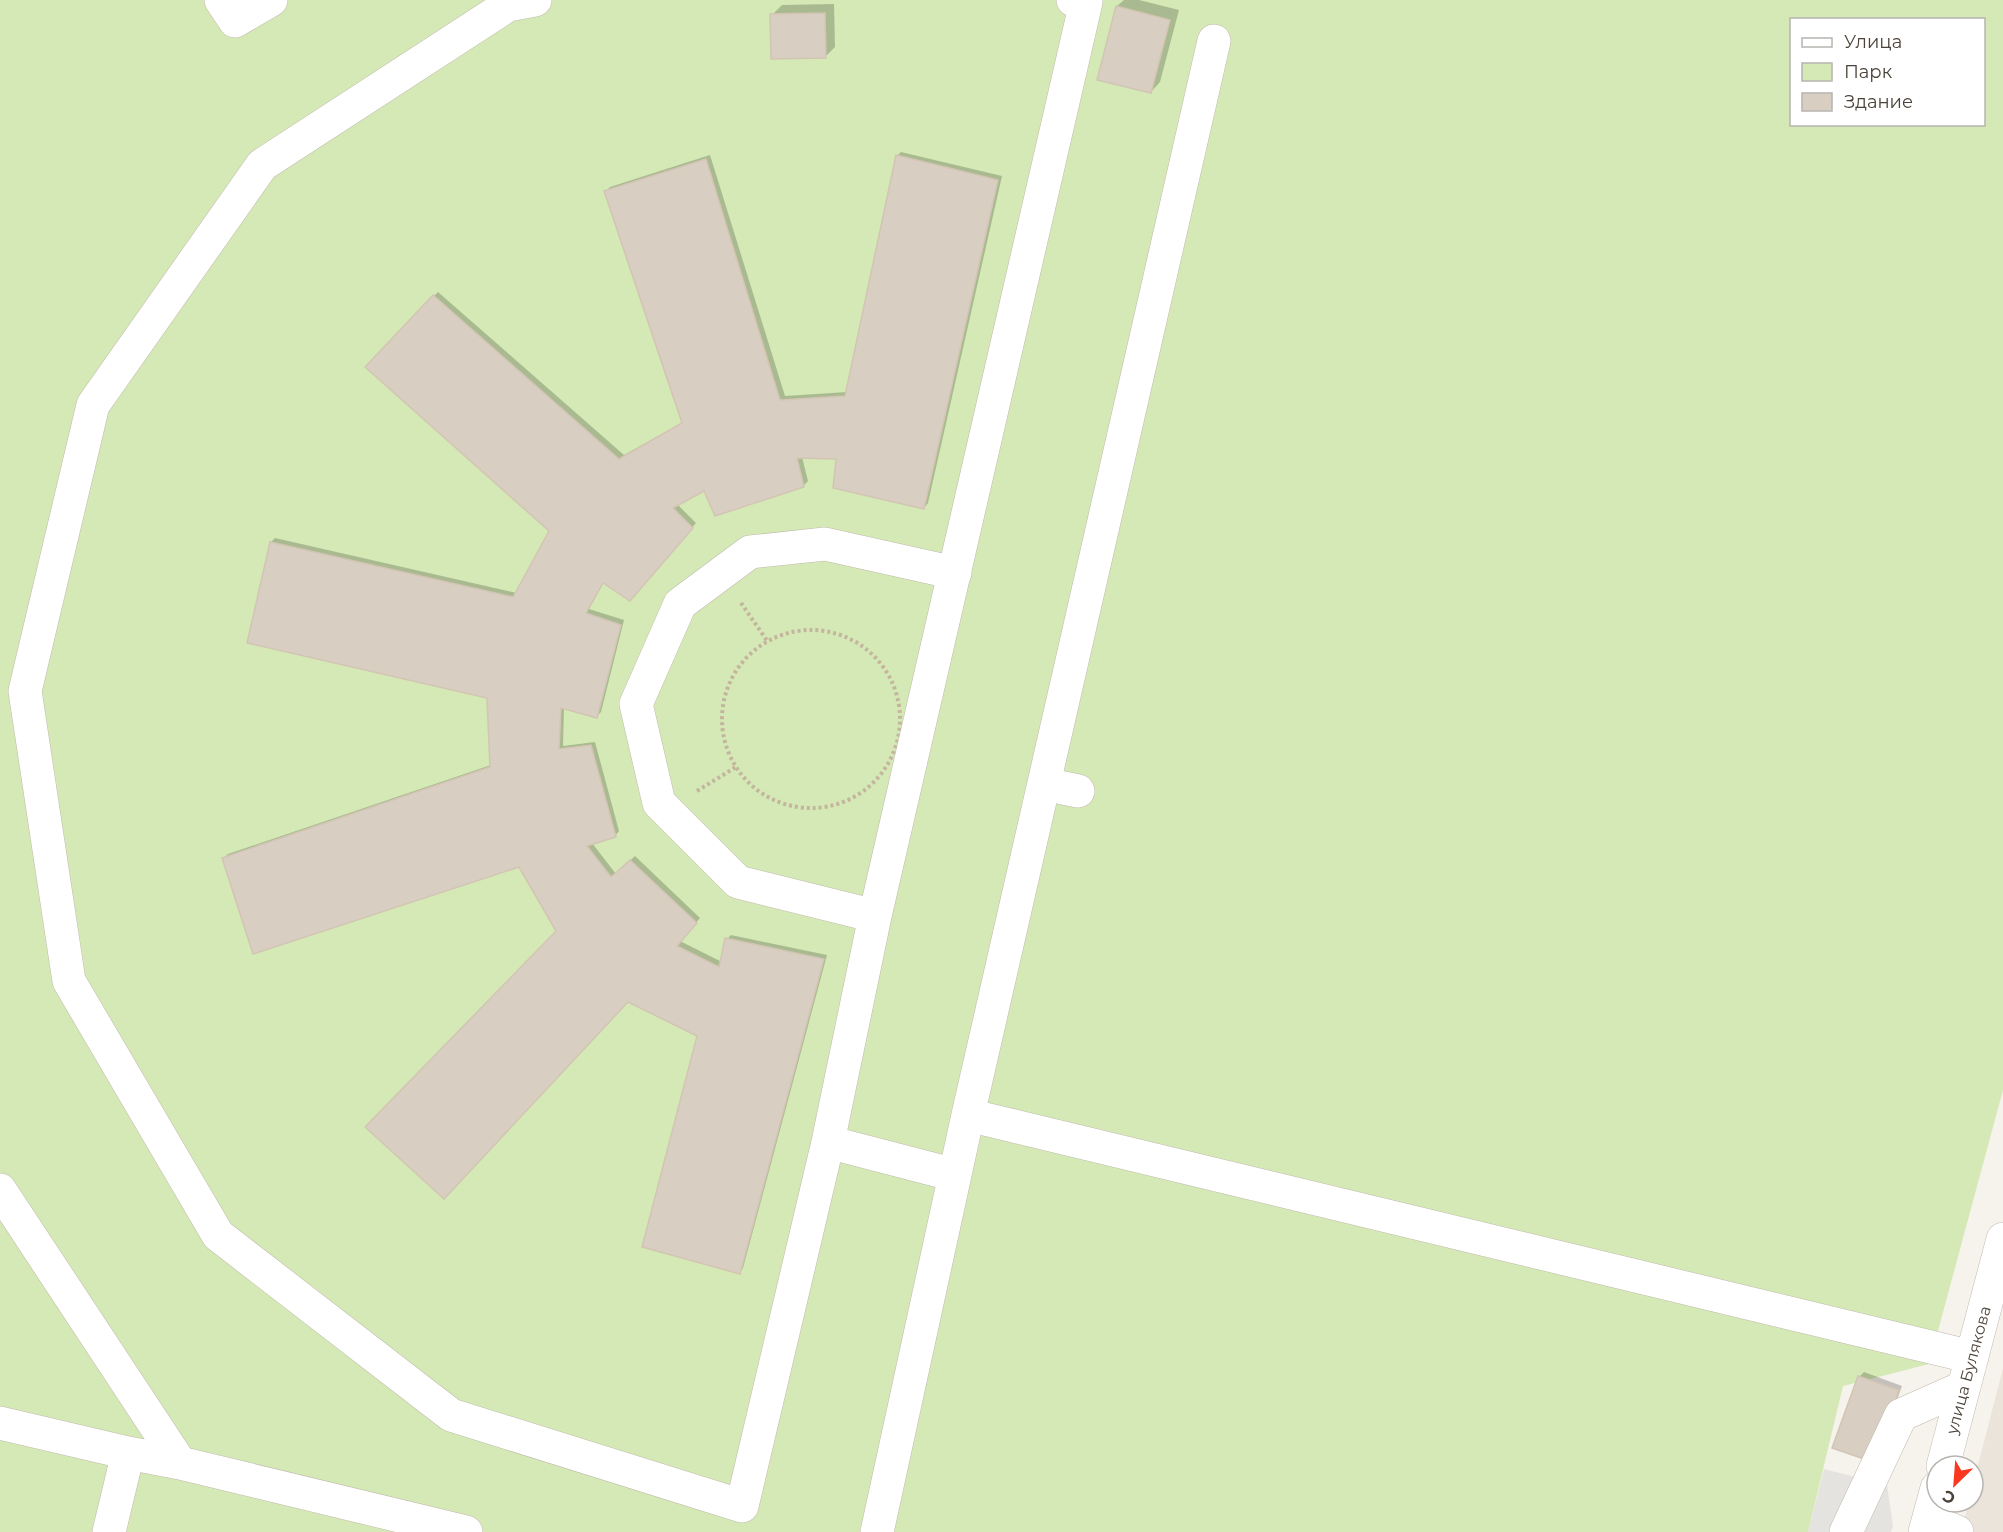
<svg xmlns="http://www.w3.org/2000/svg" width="2003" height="1532" font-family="Montserrat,sans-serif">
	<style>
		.residential { fill: #eae4da }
		.green { fill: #d4e9b5; fill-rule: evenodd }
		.parking { fill: #e5e3e0 }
		.shadow { fill: #0003 }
		.building { fill: #d8cec1; stroke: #d3c5b4; stroke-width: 1.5 }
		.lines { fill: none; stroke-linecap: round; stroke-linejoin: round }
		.minor-casing { stroke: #c2baae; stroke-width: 34 }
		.path { stroke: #c4b59f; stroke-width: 4; stroke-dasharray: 3 3; stroke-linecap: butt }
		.minor { stroke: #fff; stroke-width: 33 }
		.labels { text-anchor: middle; stroke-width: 4.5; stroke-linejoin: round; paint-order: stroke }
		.street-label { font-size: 16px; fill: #4b4339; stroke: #fff }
	</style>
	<rect width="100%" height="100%" fill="#f6f2ec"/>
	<!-- residential -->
	<path class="residential" d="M2003 1368V1532H1961L1969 1502H1973V1485Z"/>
	<!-- green -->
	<path class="green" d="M0 0H2003V1090L1929 1364 1843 1386 1808 1532H0ZM1792 20H1984V124H1792Z"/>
	<!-- parking -->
	<path class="parking" d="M1824 1469 1887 1485 1893 1526 1891 1532H1808Z"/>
	<!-- shadow -->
	<path class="shadow" d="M1124 0H1139L1179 10 1160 82 1151 92 1117 6Z
		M834 4 835 47 825 57 772 15 782 5Z
		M901 152 1002 176 928 503 924 508 837 457H802L808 481 803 486 705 489 677 504 696 523 634 595 604 582 589 609 624 620 601 712 596 717 564 708 563 746 595 742 619 831 615 836 592 843 616 874 635 856 700 918 680 941 722 962 727 939 731 935 827 955 743 1268 739 1273 699 1035 557 931 520 865 223 859 228 854 491 765 488 697 271 542 275 538 517 593 551 531 434 296 438 292 624 455 684 422 606 191 610 187 710 155 785 396 847 392 897 156Z
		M1864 1372 1902 1386 1877 1456 1859 1377Z"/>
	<!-- building -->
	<path class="building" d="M1116 6 1170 20 1151 93 1097 80Z
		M825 13 826 58 771 59 770 14Z
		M896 155 998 180 924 509 833 488 836 459 797 458 804 487 715 516 704 491 673 508 693 528 630 601 603 583 586 613 621 625 597 718 561 708 559 749 591 745 616 837 587 846 611 877 630 860 697 923 677 946 719 967 725 938 824 959 740 1274 642 1247 697 1036 628 1002 444 1199 365 1127 556 931 519 867 253 954 222 858 490 767 487 698 247 643 270 542 513 597 549 531 365 367 433 295 619 459 682 423 604 191 706 159 780 400 845 396Z
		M1858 1376 1899 1390 1873 1462 1832 1448Z"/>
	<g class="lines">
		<defs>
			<path id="minor" d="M221 0 235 21 271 0
				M535 0 508 5 262 165 93 405 25 691 69 981 218 1235 451 1415 742 1506 828 1142 875 916 1086 2 1073 0
				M1044 784 1078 791
				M875 916 738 882 659 803 636 704 680 604 750 552 825 544 955 573
				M968 1115 1214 41
				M828 1142 955 1175
				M0 1190 180 1463
				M0 1423 128 1453 180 1463 466 1532
				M1943 1466 2003 1239
				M1929 1520 1957 1532
				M109 1532 128 1453
				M877 1532 968 1115 1972 1357
				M1846 1532 1901 1415 1964 1387
				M1925 1532 1937 1488"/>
		</defs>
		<!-- minor casing -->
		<use href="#minor" class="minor-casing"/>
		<!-- path -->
		<path class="path" d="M741 603 768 642
			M722 719a89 89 0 1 1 178 0a89 89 0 1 1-178 0Z
			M697 791 736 767"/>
		<!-- minor -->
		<use href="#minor" class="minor"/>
	</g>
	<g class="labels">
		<!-- street labels -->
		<g class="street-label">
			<text transform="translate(1968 1370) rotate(-75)" y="6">улица Булякова</text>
		</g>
	</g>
	<!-- legend -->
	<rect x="1790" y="18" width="195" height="108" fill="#ffffff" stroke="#b7b4b0" stroke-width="1.5"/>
	<rect x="1802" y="38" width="30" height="9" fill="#ffffff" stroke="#b7b4b0" stroke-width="1.5"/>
	<text x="1844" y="48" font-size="18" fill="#4b4339">Улица</text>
	<rect x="1802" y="63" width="30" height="18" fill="#d4e9b5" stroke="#b7b4b0" stroke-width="1.5"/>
	<text x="1844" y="78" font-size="18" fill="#4b4339">Парк</text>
	<rect x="1802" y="93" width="30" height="18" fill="#d8cec1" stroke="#b7b4b0" stroke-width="1.5"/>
	<text x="1844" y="108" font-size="18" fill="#4b4339">Здание</text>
	<!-- north arrow -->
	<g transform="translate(1955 1484) rotate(205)"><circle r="28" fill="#ffffff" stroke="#b7b4b0" stroke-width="1.5"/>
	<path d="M0-4.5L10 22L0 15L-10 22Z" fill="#fa371f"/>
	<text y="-9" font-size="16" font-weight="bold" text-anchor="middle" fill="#4b4339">С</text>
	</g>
</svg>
